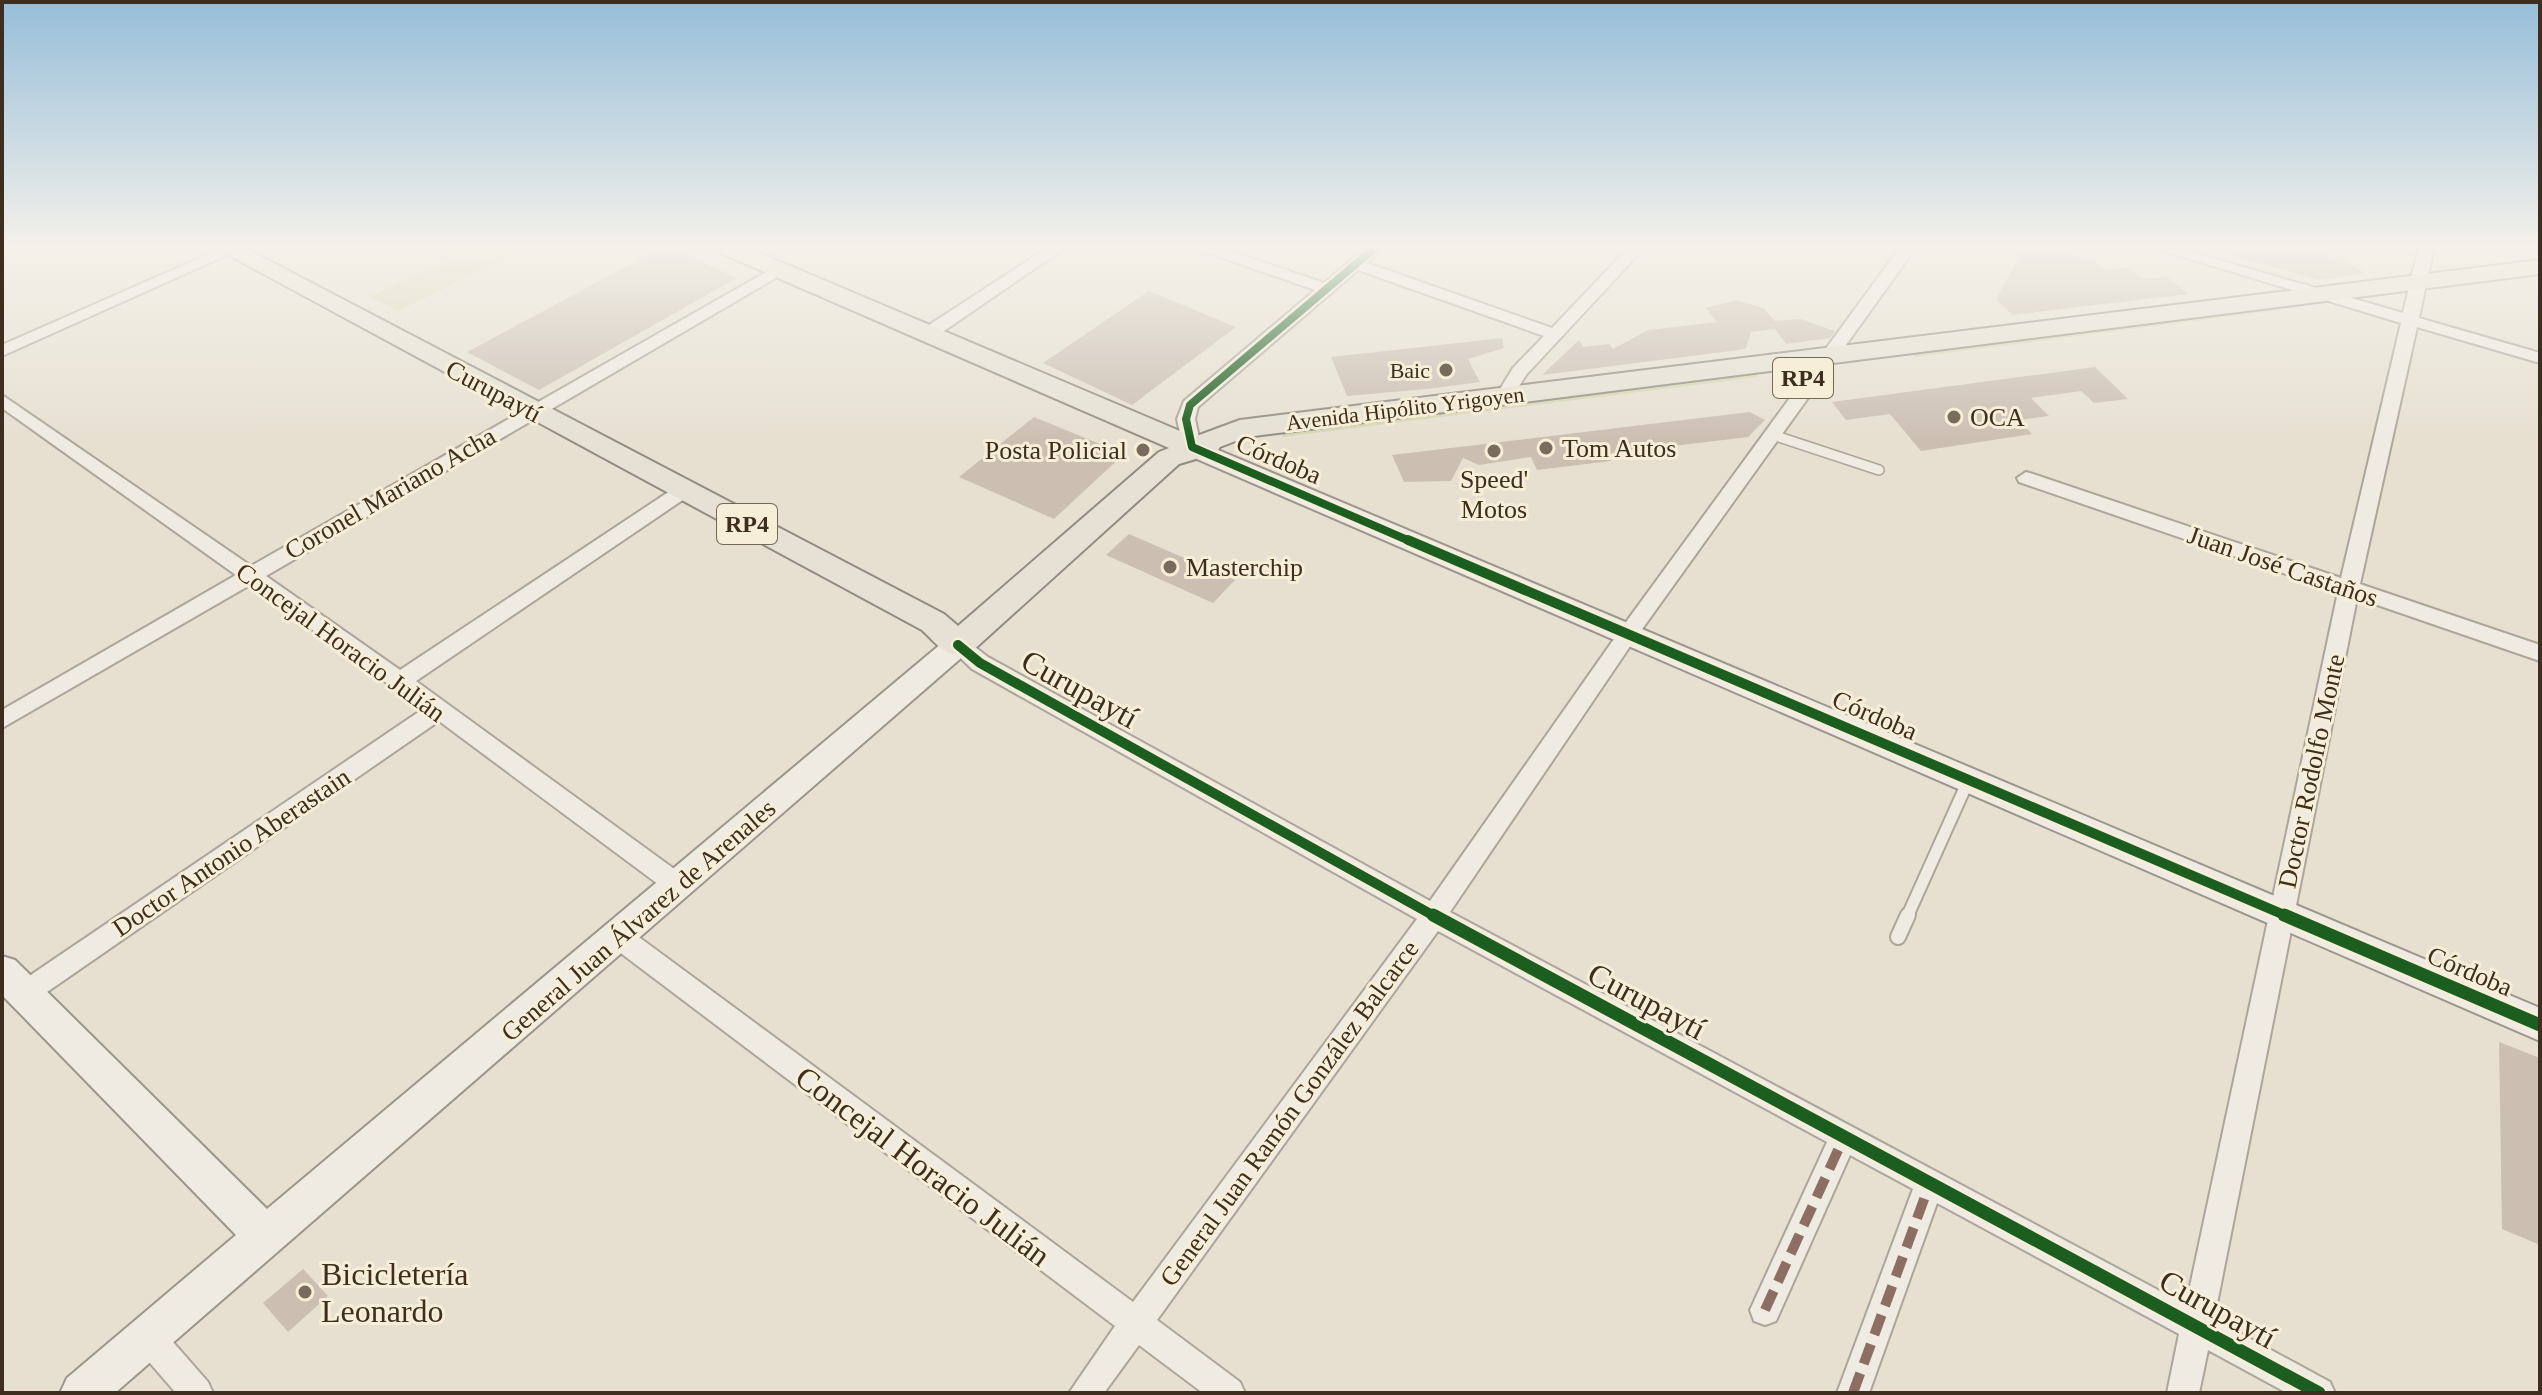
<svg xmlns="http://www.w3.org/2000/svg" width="2542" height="1395" font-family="Georgia,serif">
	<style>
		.green { fill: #d6d7b3 }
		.building { fill: #cbbfb2 }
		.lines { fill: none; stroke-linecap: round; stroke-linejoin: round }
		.lane-far2-casing { stroke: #ada599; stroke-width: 12 }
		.lane-far1-casing { stroke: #ada599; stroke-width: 15 }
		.lane-casing { stroke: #ada599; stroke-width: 18 }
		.street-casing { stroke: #ada599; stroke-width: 4 }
		.secondary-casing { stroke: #9c958a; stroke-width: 4 }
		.primary-casing { stroke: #928b80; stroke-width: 4 }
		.lane-far2 { stroke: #efebe3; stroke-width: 9 }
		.lane-far1 { stroke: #efebe3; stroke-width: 11 }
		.lane { stroke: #efebe3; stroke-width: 14 }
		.street { fill: #efebe3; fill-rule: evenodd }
		.secondary { fill: #efebe3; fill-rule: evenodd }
		.primary { fill: #e6e1d4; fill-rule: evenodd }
		.quiet { stroke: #8d6e63; stroke-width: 10; stroke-dasharray: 21 10; stroke-linecap: butt }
		.cycleway-far2-casing { stroke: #f7eed8; stroke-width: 12 }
		.cycleway-far1-casing { stroke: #f7eed8; stroke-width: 15 }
		.cycleway-casing { stroke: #f7eed8; stroke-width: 18 }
		.cycleway-far2 { stroke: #1b5e20; stroke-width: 8 }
		.cycleway-far1 { stroke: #1b5e20; stroke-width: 10 }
		.cycleway { stroke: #1b5e20; stroke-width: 13 }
		.poi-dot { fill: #786c5e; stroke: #f7eed8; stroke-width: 3 }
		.labels { text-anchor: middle; stroke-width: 6; stroke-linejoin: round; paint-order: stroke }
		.far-poi-label { font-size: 22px; fill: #3d2e20; stroke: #f7eed8; text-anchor: end }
		.far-street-label { font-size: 22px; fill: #3d2e20; stroke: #f7eed8 }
		.shield { fill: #f7eed8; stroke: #756857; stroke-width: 2 }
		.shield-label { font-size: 24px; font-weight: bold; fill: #3d2e20 }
		.street-label { font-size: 26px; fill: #3d2e20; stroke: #f7eed8 }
		.poi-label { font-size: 26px; fill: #3d2e20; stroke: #f7eed8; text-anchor: start }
		.near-street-label { font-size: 32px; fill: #3d2e20; stroke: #f7eed8 }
		.near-poi-label { font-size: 32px; fill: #3d2e20; stroke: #f7eed8; text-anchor: start }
	</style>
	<rect width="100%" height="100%" fill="#e7e0d1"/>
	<!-- green -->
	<path class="green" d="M435 246H531L398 311 370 297 443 261 449 264 426 250Z
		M2277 306 2281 310 1915 357 1912 354Z
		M1755 373 1759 377 1283 437 1281 432Z"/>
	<!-- building -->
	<path class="building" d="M665 246 737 278 539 390 467 352Z
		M2025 246 2094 260 2105 270 2128 268 2142 279 2167 277 2188 294 2012 315 1996 299Z
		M2218 246H2300L2325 252 2330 259 2341 257 2365 273 2318 280 2217 251Z
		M1149 291 1236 327 1132 405 1043 363Z
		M1737 300 1765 309 1775 321 1800 319 1835 331 1830 338 1786 344 1775 329 1751 332 1746 348 1739 350 1542 375 1579 340 1583 347 1609 344 1613 349 1648 330 1717 322 1706 308Z
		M1502 338 1504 348 1468 359 1480 382 1427 389 1347 396 1331 357Z
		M2095 367 2128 399 2094 403 2081 391 2031 398 2049 416 2019 420 2032 434 1921 451 1890 414 1846 420 1832 402Z
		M1750 412 1765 420 1748 437 1607 454 1611 461 1537 470 1531 457 1479 465 1463 458 1451 481 1404 482 1392 455Z
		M1034 417 1124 454 1054 519 959 477Z
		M1129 534 1235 580 1213 603 1106 555Z
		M2499 1042 2540 1058V1245L2502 1229Z
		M303 1269 328 1296 288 1332 263 1303Z"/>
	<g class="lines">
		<defs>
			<path id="lane-far2" d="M1770 434 1879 470"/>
			<path id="lane-far1" d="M1907 917 1969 779"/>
			<path id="lane" d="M1898 937 1908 915"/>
			<path id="street" d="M227 246H247L2 356V345Z
				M1050 246H1068L935 337H923V329Z
				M1195 246H1216L1324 283 1368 246H1384L1367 263 1552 328 1630 246H1646L1526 375 1512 398 1506 399 1497 394 1513 368 1544 336 1358 270 1198 407 1195 419 1201 447 1192 453 1183 447 1177 419 1184 401 1315 290 1197 249Z
				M1901 246H1917L1635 639 1450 912 2186 1305 2338 592 2019 482 2017 478 2026 472 2033 474 2341 578 2401 323 2147 246H2170L2403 313 2419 246H2434L2419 318 2540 353V363L2417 327 2360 584 2540 645V661L2357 598 2214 1319 2330 1382 2335 1393H2287L2208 1350 2199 1393H2167L2179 1334 1937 1203 1869 1393H1837L1913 1189 1850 1155 1776 1321 1765 1325 1754 1321 1750 1310 1827 1142 1438 931 1157 1320 1240 1382 1245 1393H1203L1139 1345 1104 1393H1069L1115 1326 610 945 606 937 610 929 619 926 628 929 1133 1302 1417 919 972 669 947 645 950 640H966L988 657 1430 901 1621 629Z
				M780 264 788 269 786 272 266 576 400 670 676 487H690L693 491 690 495 416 681 688 879 691 886 688 893 679 896 670 893 439 721 34 1001 25 1005 16 1001 12 993 16 985 423 709 250 585 2 728V710L236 575 2 408V395L251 566Z
				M148 1321 159 1326 208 1382 213 1393H176L137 1348 132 1337 137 1326Z"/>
			<path id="secondary" d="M1192 439 2540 1008V1041L1183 453 1179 447 1183 441Z
				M958 635 968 638 972 645 968 652 115 1393H60L67 1378 236 1235 2 995V956L15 960 267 1209 948 638Z"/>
			<path id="primary" d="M212 246H241L944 614 958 626 1159 452 1169 448 716 251 712 246H743L1194 437 1240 420 2540 260V274L1246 437 1220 447 1216 453 1179 464 970 653C947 660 937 644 922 630Z"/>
		</defs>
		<!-- lane-far2 casing -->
		<use href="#lane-far2" class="lane-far2-casing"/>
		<!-- lane-far1 casing -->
		<use href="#lane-far1" class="lane-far1-casing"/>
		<!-- lane casing -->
		<use href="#lane" class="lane-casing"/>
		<!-- street casing -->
		<use href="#street" class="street-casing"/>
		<!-- secondary casing -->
		<use href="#secondary" class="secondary-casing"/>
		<!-- primary casing -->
		<use href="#primary" class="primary-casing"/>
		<!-- lane-far2 -->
		<use href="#lane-far2" class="lane-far2"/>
		<!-- lane-far1 -->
		<use href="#lane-far1" class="lane-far1"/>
		<!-- lane -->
		<use href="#lane" class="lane"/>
		<!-- street -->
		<use href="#street" class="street"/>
		<!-- secondary -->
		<use href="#secondary" class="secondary"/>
		<!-- primary -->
		<use href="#primary" class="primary"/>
		<!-- quiet -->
		<path class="quiet" d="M1765 1310 1844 1137
			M1853 1393 1930 1183"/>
		<defs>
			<path id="cycleway-far2" d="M1377 246 1190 405 1186 419 1192 447 1412 542"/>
			<path id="cycleway-far1" d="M1408 540 2289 917
				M958 645 980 663 1436 917"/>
			<path id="cycleway" d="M1433 915 2319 1393
				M2284 915 2540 1025"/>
		</defs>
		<!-- cycleway-far2 casing -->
		<use href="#cycleway-far2" class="cycleway-far2-casing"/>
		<!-- cycleway-far1 casing -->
		<use href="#cycleway-far1" class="cycleway-far1-casing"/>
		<!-- cycleway casing -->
		<use href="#cycleway" class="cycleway-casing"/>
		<!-- cycleway-far2 -->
		<use href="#cycleway-far2" class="cycleway-far2"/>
		<!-- cycleway-far1 -->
		<use href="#cycleway-far1" class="cycleway-far1"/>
		<!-- cycleway -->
		<use href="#cycleway" class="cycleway"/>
	</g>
	<!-- sky -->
	<linearGradient id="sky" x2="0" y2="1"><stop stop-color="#96bed9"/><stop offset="0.56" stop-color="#f4f1ea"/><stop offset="1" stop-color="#f4f1ea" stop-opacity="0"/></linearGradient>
	<rect width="2542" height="441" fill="url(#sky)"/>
	<!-- markers -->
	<g class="poi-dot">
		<circle cx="1446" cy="370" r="8"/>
		<circle cx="1954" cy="417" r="8"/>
		<circle cx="1546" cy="448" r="8"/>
		<circle cx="1143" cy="450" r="8"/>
		<circle cx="1494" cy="451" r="8"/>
		<circle cx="1170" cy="567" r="8"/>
		<circle cx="305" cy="1292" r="8"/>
	</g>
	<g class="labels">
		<!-- far-poi labels -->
		<g class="far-poi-label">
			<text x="1430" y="378">Baic</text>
		</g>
		<!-- far-street labels -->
		<g class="far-street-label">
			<text transform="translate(1405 408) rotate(-7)" y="8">Avenida Hipólito Yrigoyen</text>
		</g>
		<!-- shield labels -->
		<g class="shield">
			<rect x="1773" y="358" width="60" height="40" rx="6"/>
			<rect x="717" y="504" width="60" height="40" rx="6"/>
		</g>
		<g class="shield-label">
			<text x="1803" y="386">RP4</text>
			<text x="747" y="532">RP4</text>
		</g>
		<!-- street labels -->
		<g class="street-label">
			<text transform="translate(494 391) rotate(28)" y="9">Curupaytí</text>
			<text transform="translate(1279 459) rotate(23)" y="9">Córdoba</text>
			<text transform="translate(390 493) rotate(-30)" y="9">Coronel Mariano Acha</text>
			<text transform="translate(2283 566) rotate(19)" y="9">Juan José Castaños</text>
			<text transform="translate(341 642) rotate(36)" y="9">Concejal Horacio Julián</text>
			<text transform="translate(1875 715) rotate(23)" y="9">Córdoba</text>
			<text transform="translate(2311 771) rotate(-78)" y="9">Doctor Rodolfo Monte</text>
			<text transform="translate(231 852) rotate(-34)" y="9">Doctor Antonio Aberastain</text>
			<text transform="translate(638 920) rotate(-41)" y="9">General Juan Álvarez de Arenales</text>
			<text transform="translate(2470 971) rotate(23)" y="9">Córdoba</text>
			<text transform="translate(1289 1113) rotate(-54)" y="9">General Juan Ramón González Balcarce</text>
		</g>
		<!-- poi labels -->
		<g class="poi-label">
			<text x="1970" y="426">OCA</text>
			<text x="1562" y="457">Tom Autos</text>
			<text x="1127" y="459" text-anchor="end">Posta Policial</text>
			<text x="1494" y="488" text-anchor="middle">Speed'<tspan x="1494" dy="30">Motos</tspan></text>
			<text x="1186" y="576">Masterchip</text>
		</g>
		<!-- near-street labels -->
		<g class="near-street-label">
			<text transform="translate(1080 689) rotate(29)" y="11">Curupaytí</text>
			<text transform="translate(1647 1001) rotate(28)" y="11">Curupaytí</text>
			<text transform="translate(923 1166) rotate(37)" y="11">Concejal Horacio Julián</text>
			<text transform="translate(2218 1309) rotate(29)" y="11">Curupaytí</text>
		</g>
		<!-- near-poi labels -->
		<g class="near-poi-label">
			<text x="321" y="1285">Bicicletería<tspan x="321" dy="37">Leonardo</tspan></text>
		</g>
	</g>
	<!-- border -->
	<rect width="2542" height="1395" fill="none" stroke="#3d2e20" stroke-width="8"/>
</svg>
